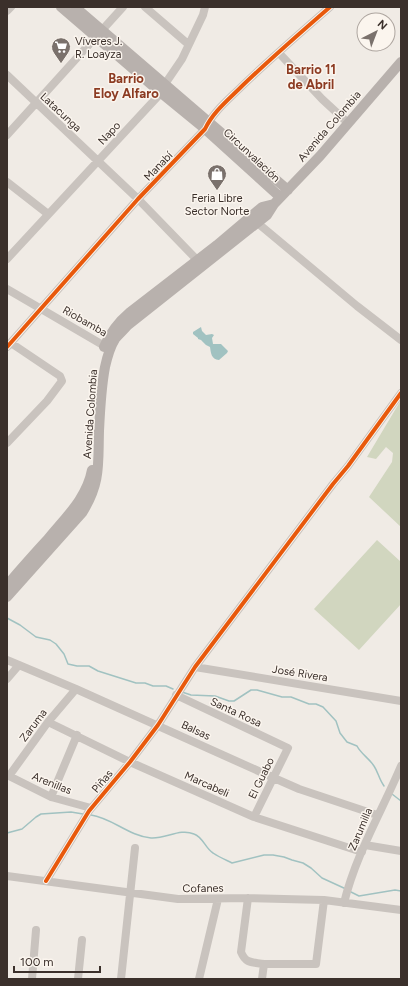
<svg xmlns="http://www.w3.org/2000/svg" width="408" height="986" font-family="Figtree,sans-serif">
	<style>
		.green { fill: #d1d6bf }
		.water { fill: #a1c2c1 }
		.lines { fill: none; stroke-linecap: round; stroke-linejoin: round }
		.stream { stroke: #a1c2c1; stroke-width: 1.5 }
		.minor { stroke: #c9c3be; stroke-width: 8 }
		.major { stroke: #b8b1ad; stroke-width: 10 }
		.cycleway-casing { stroke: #fbf5ee; stroke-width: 6 }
		.cycleway { stroke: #e8590c; stroke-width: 4 }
		.labels { text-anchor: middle; stroke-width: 3; stroke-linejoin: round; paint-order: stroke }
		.poi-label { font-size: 11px; fill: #3b302b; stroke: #fbf5ee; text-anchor: start }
		.street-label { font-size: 11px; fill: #3b302b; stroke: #fbf5ee }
		.quarter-label { font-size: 13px; font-weight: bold; fill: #8c3b22; stroke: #fbf5ee }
	</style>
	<rect width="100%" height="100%" fill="#f0ebe5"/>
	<!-- green -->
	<path class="green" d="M401 400V527L369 497 392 462 393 453 386 447 376 459 367 457Z
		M377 540 401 562V604L359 650 314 609Z"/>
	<!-- water -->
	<path class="water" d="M201 327 202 331 206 335 212 334 214 335 212 338 213 344H221L228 351 227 353 219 360C211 359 211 353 210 347L206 345 201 340 198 339V338L193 334V332Z"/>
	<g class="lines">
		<!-- stream -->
		<path class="stream" d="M7 618 20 625 36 637 50 640 56 644 64 654 68 664 77 666H89L98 671 136 683H145L153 686H166L173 689
			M182 692 191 695 215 696 229 701H234L251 690H257L282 697H291L309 704H316L323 707 336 721 340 733 347 742 357 746C361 754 369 758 374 766 378 772 379 779 384 786
			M392 794 401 801
			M91 815C112 818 129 836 151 838 166 839 180 828 194 834 203 837 205 848 213 853 219 857 226 860 232 863L264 855H273L284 857 292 860 303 863 311 868 322 878 346 889
			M7 833 22 829 36 817 41 814 71 812 83 814
			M351 892 359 896 395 890 401 891"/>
		<!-- minor -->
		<path class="minor" d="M145 7 188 44
			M7 11 11 7
			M279 53 322 99 348 123
			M7 75 138 199 201 264
			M7 135 123 7
			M7 182 48 214
			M254 220 357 306 401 340
			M7 259 161 93 165 84 182 59 203 15 205 7
			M7 289 108 348
			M7 347 138 199 205 129C213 112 228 100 241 87 270 59 300 33 330 7
			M7 443 47 401 62 381 60 376 11 343
			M7 660 76 689 274 778 299 789 377 815
			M195 667 401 701
			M7 679 19 665
			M176 695 288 748 254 817
			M48 722 130 762 254 817 362 852
			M7 775 51 797 91 808
			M9 776 48 722 76 689
			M51 797 77 735
			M365 845 401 851
			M7 876 178 899 248 898 324 900 401 910
			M46 881 89 811 130 762 158 725 195 667 333 484 348 466 401 393
			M248 898 241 952C246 964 252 962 264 964
			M344 903C356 854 382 811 401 766
			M32 979 36 930
			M78 979 82 940
			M121 979 135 848
			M199 979 218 899
			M262 979 264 964H316L324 900"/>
		<!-- major -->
		<path class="major" d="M61 7 161 93 205 129 280 197
			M75 7 288 190
			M104 347C110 333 117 323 129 313L217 245 262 207 274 204
			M7 585C21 569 34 554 48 539 65 518 87 498 92 470
			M7 597 82 513C101 483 98 464 99 431 100 410 101 388 105 367 107 358 110 347 115 339 119 334 124 330 128 325L267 215 274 204 320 156 401 62"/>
		<defs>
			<path id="cycleway" d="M7 347 138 199 205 129C213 112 228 100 241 87 270 59 300 33 330 7
				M46 881 89 811 130 762 158 725 195 667 333 484 348 466 401 393"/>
		</defs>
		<!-- cycleway casing -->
		<use href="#cycleway" class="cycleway-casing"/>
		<!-- cycleway -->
		<use href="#cycleway" class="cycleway"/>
	</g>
	<!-- icons -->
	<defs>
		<symbol id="supermarket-pin" viewBox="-11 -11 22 30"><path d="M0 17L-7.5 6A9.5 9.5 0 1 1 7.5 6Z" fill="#7a716c" stroke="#fbf5ee"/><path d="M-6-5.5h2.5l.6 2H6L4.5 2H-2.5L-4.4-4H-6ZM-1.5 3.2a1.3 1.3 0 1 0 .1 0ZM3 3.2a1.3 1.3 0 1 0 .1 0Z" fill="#fff"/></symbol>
		<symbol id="shop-pin" viewBox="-11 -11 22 30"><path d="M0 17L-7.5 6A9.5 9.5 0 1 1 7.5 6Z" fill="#7a716c" stroke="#fbf5ee"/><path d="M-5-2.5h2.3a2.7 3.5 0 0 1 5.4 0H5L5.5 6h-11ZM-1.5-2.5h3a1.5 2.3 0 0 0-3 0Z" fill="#fff"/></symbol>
	</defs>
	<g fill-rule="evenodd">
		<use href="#supermarket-pin" x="50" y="36" width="22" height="30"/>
		<use href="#shop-pin" x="206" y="163" width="22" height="30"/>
	</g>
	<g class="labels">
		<!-- poi labels -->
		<g class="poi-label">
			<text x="75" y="45">Víveres J.<tspan x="75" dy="13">R. Loayza</tspan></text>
			<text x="217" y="202" text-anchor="middle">Feria Libre<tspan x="217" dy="13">Sector Norte</tspan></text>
		</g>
		<!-- street labels -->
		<g class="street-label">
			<text transform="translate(61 112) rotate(43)" y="4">Latacunga</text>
			<text transform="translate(329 126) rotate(-49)" y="4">Avenida Colombia</text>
			<text transform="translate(109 133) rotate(-47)" y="4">Napo</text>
			<text transform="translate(252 155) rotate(43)" y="4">Circunvalación</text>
			<text transform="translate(158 166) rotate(-46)" y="4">Manabí</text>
			<text transform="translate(85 321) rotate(30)" y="4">Riobamba</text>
			<text transform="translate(90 414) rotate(-86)" y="4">Avenida Colombia</text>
			<text transform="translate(300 673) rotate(9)" y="4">José Rivera</text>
			<text transform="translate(236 712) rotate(25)" y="4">Santa Rosa</text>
			<text transform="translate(33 725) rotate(-53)" y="4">Zaruma</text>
			<text transform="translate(196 730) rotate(25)" y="4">Balsas</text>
			<text transform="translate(261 778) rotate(-64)" y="4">El Guabo</text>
			<text transform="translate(102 781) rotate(-50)" y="4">Piñas</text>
			<text transform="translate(52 783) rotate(22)" y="4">Arenillas</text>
			<text transform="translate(207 784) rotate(24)" y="4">Marcabeli</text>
			<text transform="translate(360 829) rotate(-67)" y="4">Zarumilla</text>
			<text transform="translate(203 888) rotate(-1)" y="4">Cofanes</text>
		</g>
		<!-- quarter labels -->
		<g class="quarter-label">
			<text x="311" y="74">Barrio 11<tspan x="311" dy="15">de Abril</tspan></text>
			<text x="126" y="83">Barrio<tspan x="126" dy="15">Eloy Alfaro</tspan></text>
		</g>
	</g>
	<!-- border -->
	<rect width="408" height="986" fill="none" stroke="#3b302b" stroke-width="16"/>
	<!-- north arrow -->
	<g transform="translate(376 32) rotate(42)"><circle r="19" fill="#fbf5ee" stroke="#aea6a0"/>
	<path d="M0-3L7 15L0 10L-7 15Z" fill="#7a716c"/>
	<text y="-6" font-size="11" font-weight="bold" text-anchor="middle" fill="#3b302b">N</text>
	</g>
	<!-- scale -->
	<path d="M14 966v6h86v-6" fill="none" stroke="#3b302b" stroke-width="2"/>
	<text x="20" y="966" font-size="12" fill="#3b302b" stroke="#fbf5ee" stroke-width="3" paint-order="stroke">100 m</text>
</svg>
